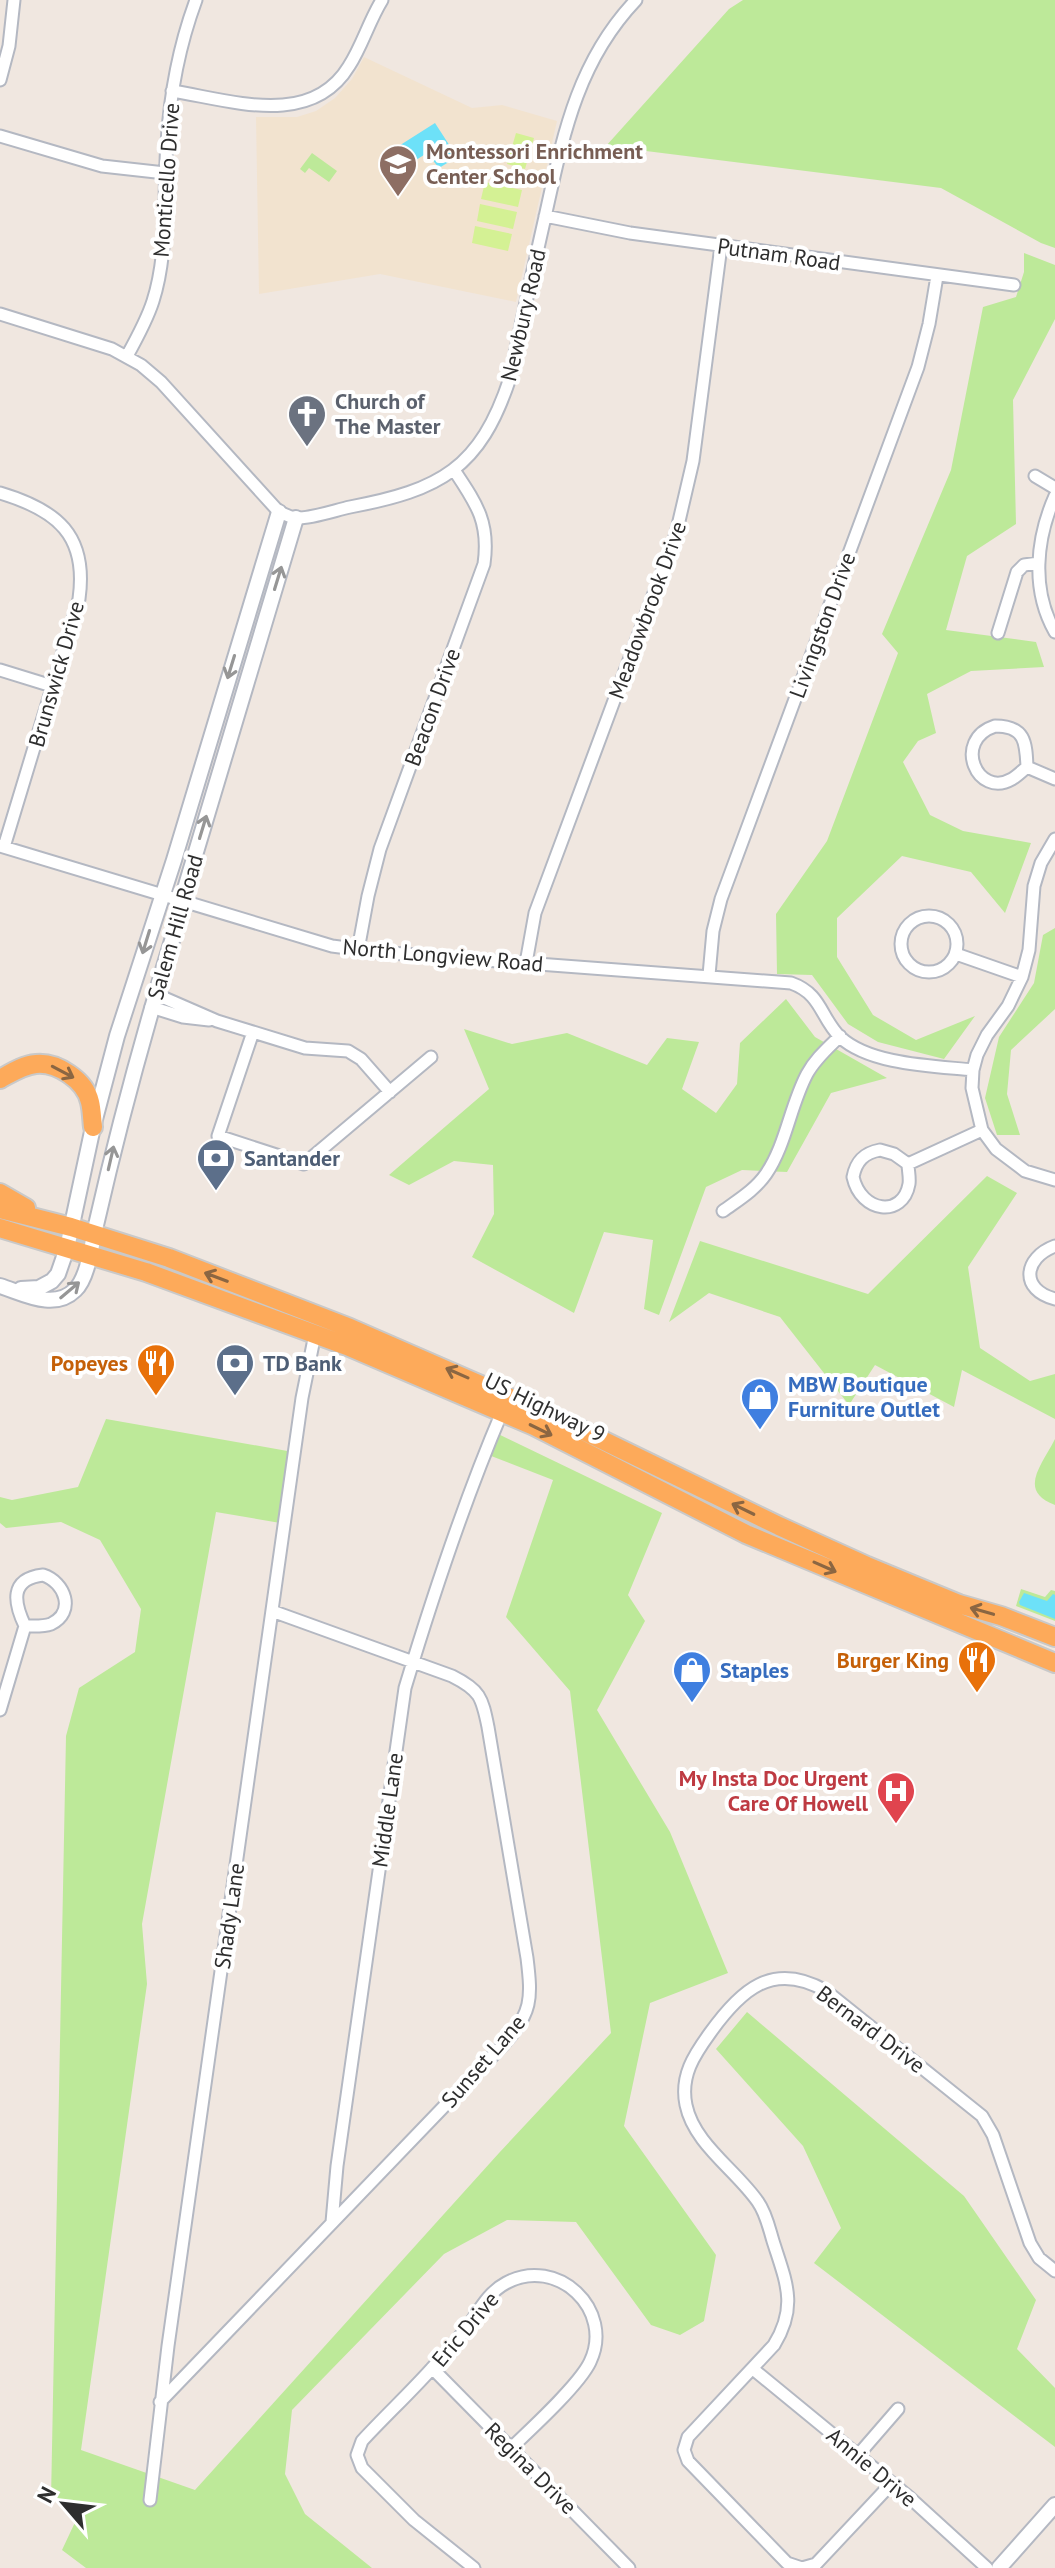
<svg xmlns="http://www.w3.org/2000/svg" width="1055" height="2568" font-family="'PT Sans',sans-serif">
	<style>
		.education { fill: #f2e3cf }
		.green { fill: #bde999 }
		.pitch { fill: #d4f194 }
		.water { fill: #6de1f8 }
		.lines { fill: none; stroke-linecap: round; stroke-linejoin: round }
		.minor-casing { stroke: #b4b8c2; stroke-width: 15 }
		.tertiary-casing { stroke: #b4b8c2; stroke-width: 18 }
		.trunk-casing { stroke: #c9c9c9; stroke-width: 22 }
		.minor { stroke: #fff; stroke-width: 11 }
		.tertiary { stroke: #fff; stroke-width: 14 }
		.trunk { stroke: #fdaa5a; stroke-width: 18 }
		.oneway { stroke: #969696 }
		.oneway2 { stroke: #8b6642 }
		.labels { text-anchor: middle; stroke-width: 8; stroke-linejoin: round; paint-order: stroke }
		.education-label { font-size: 22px; font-weight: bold; fill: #785e54; stroke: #fff; text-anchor: start }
		.street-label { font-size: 22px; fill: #2e2e2e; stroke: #fff }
		.worship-label { font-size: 22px; font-weight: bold; fill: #5b616d; stroke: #fff; text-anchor: start }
		.service-label { font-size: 22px; font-weight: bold; fill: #4e5e75; stroke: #fff; text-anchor: start }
		.food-label { font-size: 22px; font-weight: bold; fill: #c56008; stroke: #fff; text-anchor: end }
		.shop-label { font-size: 22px; font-weight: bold; fill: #366cbe; stroke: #fff; text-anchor: start }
		.health-label { font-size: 22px; font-weight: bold; fill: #be3a42; stroke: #fff; text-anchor: end }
	</style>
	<rect width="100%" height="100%" fill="#f0e7e0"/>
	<!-- education -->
	<path class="education" d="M364 57 472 108 502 105 557 121 516 302 380 274 259 294 256 117H297L316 111 335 98 352 79Z"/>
	<!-- green -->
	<path class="green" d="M743 0H1055V248L1041 243 941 188 606 146 729 9Z
		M312 153 337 171 329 182 309 168 305 173 300 169Z
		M1024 253 1055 265V319L1013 400 1016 524 967 556 946 630 1036 642 1044 667 971 671 927 694 936 733 918 741 903 762 930 815 963 831 1031 843 1005 913 971 872 902 856 837 918V957L873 1015 916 1040 975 1016 944 1059 878 1042 848 1024 812 975 777 974 776 914 827 841 898 653 882 634 951 470 983 307 1016 297 1024 272Z
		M1055 928V1009L1011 1050 1007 1094 1020 1135H997L985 1098 999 1037 1034 983 1043 935Z
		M786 999 815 1037 887 1078 831 1093 787 1172 742 1170 706 1187 659 1315 644 1309 653 1240 604 1232 574 1313 472 1257 494 1214 493 1165 454 1161 409 1185 389 1175 489 1089 464 1029 512 1044 567 1033 647 1065 667 1038 699 1042 682 1089 716 1113 737 1084 740 1043Z
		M987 1176 1017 1193 968 1267 980 1348 1030 1381 1055 1374V1419L962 1370 954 1407 875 1365 849 1405 780 1317 709 1293 669 1322 700 1241 868 1294Z
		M106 1419 293 1452 286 1524 216 1512 142 1924 147 1984 81 2450 195 2490 499 2153 611 2033 570 1691 506 1617 553 1480 486 1454 494 1432 662 1513 628 1595 645 1621 597 1710 670 1832 728 1973 650 2003 624 2126 716 2255 704 2321 680 2335 651 2325 576 2222 507 2220 444 2254 292 2410 285 2474 305 2514 372 2568H86L62 2550 78 2516 51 2499 66 1736 79 1688 135 1652 141 1609 100 1540 61 1522 6 1528 0 1523V1497L12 1500 78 1487Z
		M1055 1439V1505C1017 1491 1042 1465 1055 1439Z
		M1021 1589 1045 1597 1051 1590 1055 1591V1621L1016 1606Z
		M747 2012 964 2196 1036 2300 1017 2349 1055 2388V2447L814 2263 841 2228 803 2146 716 2049Z"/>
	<!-- pitch -->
	<path class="pitch" d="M516 133 534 138 525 169 507 164Z
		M485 182 522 190 518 207 481 199Z
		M480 204 517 212 513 229 477 221Z
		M475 226 512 234 508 251 472 243Z"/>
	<!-- water -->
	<path class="water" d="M435 123 457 157 439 168 427 153 405 167 394 149Z
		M1024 1593 1047 1601 1053 1594 1055 1595V1619L1020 1605 1019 1602Z"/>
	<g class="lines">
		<defs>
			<path id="minor" d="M0 80 9 46 14 0
				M172 91C230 100 311 129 349 66 362 46 369 21 382 0
				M0 136 102 166 165 173
				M545 216 630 233 1014 285
				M0 314 112 349 141 365 161 382 279 512C284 514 291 518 296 518 310 519 336 510 350 507 440 490 480 469 510 378 521 324 533 270 545 217 563 136 577 62 636 0
				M127 356C137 338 147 320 153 301 169 251 163 195 167 143 170 94 179 46 196 0
				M1035 476 1055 488
				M0 493C57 510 88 535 79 599L4 847
				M1055 496C1036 539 1031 590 1055 632
				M998 633 1017 572 1024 565 1039 563
				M0 670 52 686
				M995 726C1025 726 1026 742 1027 767 1022 771 1017 776 1012 779 977 799 952 740 995 726Z
				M1027 767 1055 779
				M1055 839 1041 863 1034 886 1029 950 1022 977 1008 1006 987 1035 977 1055 973 1070 972 1088 982 1130 996 1149 1025 1171 1055 1180
				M0 846 332 946 378 952 791 983C822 994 820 1017 840 1037 870 1065 934 1066 973 1070
				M901 944a28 28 0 1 1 56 0a28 28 0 1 1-56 0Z
				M358 950 368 896 380 849 484 564C490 522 476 503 454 470
				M956 954 1022 977
				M526 963 535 913 676 534 693 461 721 246
				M709 975 713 931 721 899 918 367 929 324 937 276
				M155 994 217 1021 305 1048 348 1051 361 1059 390 1092
				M151 1007 183 1017 209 1020
				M253 1032 218 1136 304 1164 431 1057
				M880 1150 894 1154 908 1164C908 1170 910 1177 909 1184 903 1218 861 1213 853 1177 856 1161 864 1153 880 1150Z
				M908 1164 982 1130
				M723 1211C738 1200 755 1190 766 1174 786 1145 790 1106 807 1074 815 1059 828 1048 840 1036
				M1055 1246C1023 1258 1020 1290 1055 1299
				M43 1575C65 1582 76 1612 51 1624 43 1627 33 1626 25 1626 14 1603 9 1579 43 1575Z
				M0 1710 25 1626
				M332 2222 337 2166 405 1688C433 1595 464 1501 502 1412
				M432 2368 629 2568
				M753 2369 909 2497 987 2568
				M160 2402 504 2044C532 2013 532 1999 527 1958L488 1727C482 1697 480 1690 452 1676L272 1611
				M859 2454 898 2409
				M892 2483 816 2564 802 2568 787 2563 688 2461 684 2450 688 2437 774 2345C798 2306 786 2282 773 2241 769 2228 766 2213 758 2202 736 2170 694 2144 686 2105 680 2076 694 2055 710 2033 740 1991 772 1960 826 1991L982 2116 993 2135 1030 2243 1039 2258 1055 2271
				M150 2500 168 2346 302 1398 315 1334
				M474 2568 414 2520 362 2468 357 2455 362 2441C385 2416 411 2392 434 2366 445 2354 456 2341 466 2329 478 2313 487 2293 506 2283 557 2255 615 2310 590 2362 579 2385 531 2429 511 2448"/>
			<path id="tertiary" d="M0 1286C23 1293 54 1311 75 1290 89 1277 92 1240 97 1221 120 1120 147 1022 177 924L181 902 296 518
				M21 1289 39 1288 52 1281 58 1274 67 1248 93 1127 117 1036 174 860 279 512
				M999 2568 1055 2505"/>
			<path id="trunk" d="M0 1079C11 1073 23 1065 36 1064 57 1062 85 1080 90 1102 92 1110 92 1119 93 1127
				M0 1193 26 1208
				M0 1209 71 1227 169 1258 350 1328 563 1421 779 1526 867 1566 959 1604 1001 1616 1055 1637
				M0 1228 146 1272 347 1346 534 1426 746 1534 1055 1663"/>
		</defs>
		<!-- minor casing -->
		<use href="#minor" class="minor-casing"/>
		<!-- tertiary casing -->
		<use href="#tertiary" class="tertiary-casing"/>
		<!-- trunk casing -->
		<use href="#trunk" class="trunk-casing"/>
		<!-- minor -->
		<use href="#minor" class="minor"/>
		<!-- tertiary -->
		<use href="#tertiary" class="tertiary"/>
		<!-- trunk -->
		<use href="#trunk" class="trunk"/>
	</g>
	<!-- one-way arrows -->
	<defs><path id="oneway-shaft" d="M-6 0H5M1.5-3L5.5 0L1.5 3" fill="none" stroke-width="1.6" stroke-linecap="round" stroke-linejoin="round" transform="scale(2)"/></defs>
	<g class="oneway">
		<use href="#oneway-shaft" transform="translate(278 578) rotate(-73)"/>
		<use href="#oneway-shaft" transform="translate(231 667) rotate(107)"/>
		<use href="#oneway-shaft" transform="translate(203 827) rotate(-73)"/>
		<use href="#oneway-shaft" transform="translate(146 942) rotate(107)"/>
		<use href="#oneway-shaft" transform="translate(111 1158) rotate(-77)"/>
		<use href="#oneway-shaft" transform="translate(70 1290) rotate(-40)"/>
	</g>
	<g class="oneway2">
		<use href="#oneway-shaft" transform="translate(63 1072) rotate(28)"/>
		<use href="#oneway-shaft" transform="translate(216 1277) rotate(-159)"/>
		<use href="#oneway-shaft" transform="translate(457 1373) rotate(-156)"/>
		<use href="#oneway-shaft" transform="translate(541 1430) rotate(26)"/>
		<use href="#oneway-shaft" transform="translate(743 1509) rotate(-154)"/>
		<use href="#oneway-shaft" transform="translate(825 1567) rotate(24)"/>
		<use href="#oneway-shaft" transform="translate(982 1611) rotate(-164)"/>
	</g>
	<!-- icons -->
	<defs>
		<symbol id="school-pin" viewBox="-11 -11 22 30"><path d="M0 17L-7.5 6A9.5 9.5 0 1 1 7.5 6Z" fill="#8d6e63" stroke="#fff"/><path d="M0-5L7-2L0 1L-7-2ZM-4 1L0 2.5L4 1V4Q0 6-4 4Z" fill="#fff"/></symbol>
		<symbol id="church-pin" viewBox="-11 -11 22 30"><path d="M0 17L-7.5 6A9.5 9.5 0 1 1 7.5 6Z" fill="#6b7280" stroke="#fff"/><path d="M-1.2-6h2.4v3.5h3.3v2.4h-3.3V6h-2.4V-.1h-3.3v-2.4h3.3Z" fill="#fff"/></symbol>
		<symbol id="bank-pin" viewBox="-11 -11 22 30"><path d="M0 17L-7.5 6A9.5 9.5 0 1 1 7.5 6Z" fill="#5c6f8a" stroke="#fff"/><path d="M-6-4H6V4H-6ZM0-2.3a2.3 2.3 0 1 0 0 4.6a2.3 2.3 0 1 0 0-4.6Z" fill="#fff"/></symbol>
		<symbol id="restaurant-pin" viewBox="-11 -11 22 30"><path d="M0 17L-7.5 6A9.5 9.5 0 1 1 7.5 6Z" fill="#e8710a" stroke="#fff"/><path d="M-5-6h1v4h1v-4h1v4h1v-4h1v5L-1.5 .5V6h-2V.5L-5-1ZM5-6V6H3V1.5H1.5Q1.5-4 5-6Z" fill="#fff"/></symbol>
		<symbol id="shop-pin" viewBox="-11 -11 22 30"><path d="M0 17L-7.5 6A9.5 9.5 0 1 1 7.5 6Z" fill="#3f7fe0" stroke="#fff"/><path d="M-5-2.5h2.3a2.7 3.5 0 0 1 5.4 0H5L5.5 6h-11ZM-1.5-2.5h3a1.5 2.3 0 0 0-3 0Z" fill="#fff"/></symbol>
		<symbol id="hospital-pin" viewBox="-11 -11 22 30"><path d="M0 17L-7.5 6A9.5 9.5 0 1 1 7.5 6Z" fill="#e0444e" stroke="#fff"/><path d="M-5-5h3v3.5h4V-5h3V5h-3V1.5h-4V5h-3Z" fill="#fff"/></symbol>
	</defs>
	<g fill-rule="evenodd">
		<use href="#school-pin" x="376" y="142" width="44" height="60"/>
		<use href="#church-pin" x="285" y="392" width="44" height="60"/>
		<use href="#bank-pin" x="194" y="1136" width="44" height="60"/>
		<use href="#restaurant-pin" x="134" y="1341" width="44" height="60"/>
		<use href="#bank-pin" x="213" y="1341" width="44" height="60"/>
		<use href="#shop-pin" x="738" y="1375" width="44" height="60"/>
		<use href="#restaurant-pin" x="955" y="1638" width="44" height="60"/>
		<use href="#shop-pin" x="670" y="1648" width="44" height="60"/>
		<use href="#hospital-pin" x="874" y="1769" width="44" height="60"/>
	</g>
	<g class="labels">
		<!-- education labels -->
		<g class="education-label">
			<text x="426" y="159">Montessori Enrichment<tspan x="426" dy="25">Center School</tspan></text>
		</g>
		<!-- street labels -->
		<g class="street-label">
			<text transform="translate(166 180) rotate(-86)" y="8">Monticello Drive</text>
			<text transform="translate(779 254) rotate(8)" y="8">Putnam Road</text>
			<text transform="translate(523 315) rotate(-77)" y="8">Newbury Road</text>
			<text transform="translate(647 610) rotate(-70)" y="8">Meadowbrook Drive</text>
			<text transform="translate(822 625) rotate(-70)" y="8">Livingston Drive</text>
			<text transform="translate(56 674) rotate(-74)" y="8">Brunswick Drive</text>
			<text transform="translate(432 707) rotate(-70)" y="8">Beacon Drive</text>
			<text transform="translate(175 927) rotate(-74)" y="8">Salem Hill Road</text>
			<text transform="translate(443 955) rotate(5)" y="8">North Longview Road</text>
			<text transform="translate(545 1407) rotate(26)" y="8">US Highway 9</text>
			<text transform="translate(387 1810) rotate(-82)" y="8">Middle Lane</text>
			<text transform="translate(229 1916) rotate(-82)" y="8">Shady Lane</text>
			<text transform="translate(871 2029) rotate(37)" y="8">Bernard Drive</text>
			<text transform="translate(483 2061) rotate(-49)" y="8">Sunset Lane</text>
			<text transform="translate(465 2329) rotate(-50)" y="8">Eric Drive</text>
			<text transform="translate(872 2467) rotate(40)" y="8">Annie Drive</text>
			<text transform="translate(531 2468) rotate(45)" y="8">Regina Drive</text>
		</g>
		<!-- worship labels -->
		<g class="worship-label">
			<text x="335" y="409">Church of<tspan x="335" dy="25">The Master</tspan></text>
		</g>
		<!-- service labels -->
		<g class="service-label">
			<text x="244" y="1166">Santander</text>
			<text x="263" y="1371">TD Bank</text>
		</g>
		<!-- food labels -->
		<g class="food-label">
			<text x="128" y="1371">Popeyes</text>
			<text x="949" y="1668">Burger King</text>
		</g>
		<!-- shop labels -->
		<g class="shop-label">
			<text x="788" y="1392">MBW Boutique<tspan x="788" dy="25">Furniture Outlet</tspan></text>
			<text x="720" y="1678">Staples</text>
		</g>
		<!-- health labels -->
		<g class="health-label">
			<text x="868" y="1786">My Insta Doc Urgent<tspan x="868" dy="25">Care Of Howell</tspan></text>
		</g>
	</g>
	<!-- north arrow -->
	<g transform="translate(64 2504) rotate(298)" stroke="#ffffff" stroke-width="6" paint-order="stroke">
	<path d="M0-6L14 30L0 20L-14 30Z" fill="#2e2e2e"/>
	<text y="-12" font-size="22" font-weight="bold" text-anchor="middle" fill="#2e2e2e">N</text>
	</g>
</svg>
